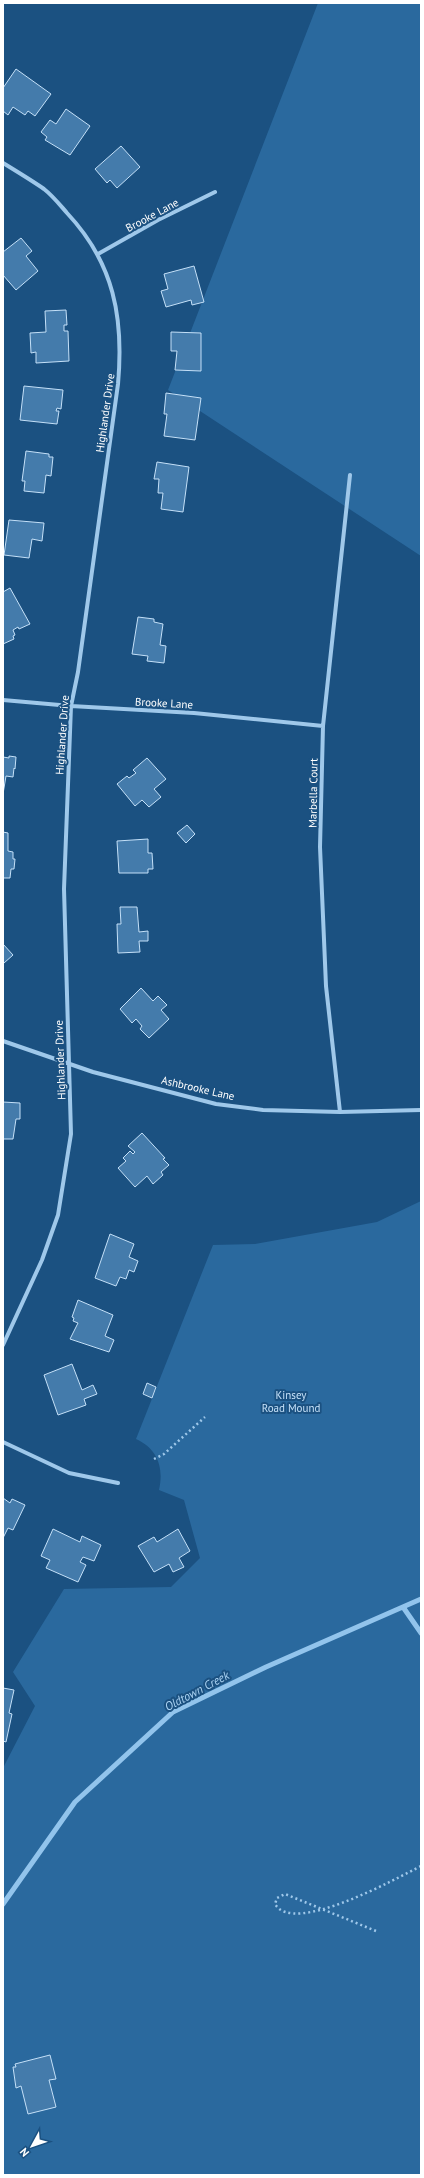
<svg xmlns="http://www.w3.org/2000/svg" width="424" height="2178" font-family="'PT Sans',sans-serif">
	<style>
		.green { fill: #2a699e }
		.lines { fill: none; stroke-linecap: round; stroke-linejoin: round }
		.stream { stroke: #92c4ec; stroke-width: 5 }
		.building { fill: #447bab; stroke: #c4e0f8 }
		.path { stroke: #9fc8ea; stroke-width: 2.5; stroke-dasharray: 2 3; stroke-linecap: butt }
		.minor { stroke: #9fc8ea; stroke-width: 4 }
		.labels { text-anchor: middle; stroke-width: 4; stroke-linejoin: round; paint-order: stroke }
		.street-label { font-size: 11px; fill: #fff; stroke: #1b5181 }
		.park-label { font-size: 11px; fill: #c4e0f8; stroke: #1b5181 }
		.water-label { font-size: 12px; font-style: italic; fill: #aad2f2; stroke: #1b5181 }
	</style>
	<rect width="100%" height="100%" fill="#1b5181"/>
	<!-- green -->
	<path class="green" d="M318 3H421V556L168 390Z
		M421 1201V2175H3V1768L35 1706 13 1672 64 1589 171 1587 200 1558 184 1500 159 1490C164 1468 158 1449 136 1439L213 1245 255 1244 377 1222Z"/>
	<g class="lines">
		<!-- stream -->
		<path class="stream" d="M403 1607 421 1633
			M3 1904 75 1802 173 1712 266 1667 421 1599"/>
	</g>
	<!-- building -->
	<path class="building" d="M16 69 51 94 35 116 28 111 25 115 13 107 8 115 3 111V88Z
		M66 109 90 126 70 155 45 140 47 137 41 132 50 120 56 124Z
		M121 146 140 167 117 188 110 180 107 183 95 169Z
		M21 238 32 251 26 256 38 271 16 290 3 275V252Z
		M194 266 204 302 192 305 191 300 166 307 161 291 168 289 164 274Z
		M66 310 67 325H64V331H68L69 361 36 363V352L31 353 30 333 46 332 45 311Z
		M171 332 201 333V371L175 370 177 351H171Z
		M24 386 63 390 61 409 57 408 56 411H59L57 424 20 420Z
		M166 393 201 398 195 440 164 436 167 414H164Z
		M26 451 49 454V457H53L51 476 46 475 44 493 24 491 25 481H22Z
		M157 462 189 467 183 512 161 509 163 493H158L159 479H154Z
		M9 520 44 523 42 541 32 539 29 558 4 555Z
		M10 588 30 624 19 629 18 627 13 630 15 635 13 636 14 639 3 644V592Z
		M138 617 154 619V622L163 624 160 645 166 646 164 663 147 661 148 656 132 654Z
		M9 756 16 757 15 769 14 768 13 777 6 776 3 794V757L9 758Z
		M147 758 166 779 154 789 161 797 149 807 142 800 135 806 117 784 127 776 129 778 136 773 133 770Z
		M187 825 195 834 186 843 177 833Z
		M3 832 8 833V851L13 852V859H15L14 869H11L10 878H3Z
		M148 839V853H152L153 869H148V873H119L117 841Z
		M120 907H137L139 932 148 931V941H139L140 952 118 953 117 924H121Z
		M3 944 13 955 4 963 3 961Z
		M141 988 153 1001 158 996 167 1005 161 1010 169 1019 149 1038 140 1029 142 1026 136 1019 132 1023 120 1009Z
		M3 1102 20 1103V1119H16L13 1139H3Z
		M142 1133 165 1158 163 1159 169 1165 161 1172 163 1175 153 1184 147 1176 135 1187 118 1168 126 1161 123 1158 130 1151 133 1154 135 1152 128 1146Z
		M110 1234 134 1244 129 1257 138 1261 134 1272 129 1270 126 1279 120 1277 116 1286 95 1278Z
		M78 1300 113 1315 105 1336 114 1340 109 1352 70 1339 78 1323 73 1321 74 1318 72 1317Z
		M72 1364 82 1390 93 1385 97 1394 84 1399 86 1405 58 1415 44 1375Z
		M147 1383 156 1387 152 1398 143 1394Z
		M3 1498 10 1503 12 1499 25 1505 13 1530 8 1528 3 1538Z
		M53 1529 80 1542 82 1536 101 1545 94 1561 83 1557 80 1562 86 1565 78 1582 46 1568 50 1560 41 1556Z
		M178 1529 190 1551 179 1558 184 1567 173 1572 169 1564 154 1572 138 1546 154 1537 157 1542Z
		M3 1688 14 1690 9 1713 12 1714 6 1742 3 1741Z
		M50 2055 56 2079 49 2080 56 2107 28 2114 21 2086 16 2088 13 2067H16L15 2064Z"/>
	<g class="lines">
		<!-- path -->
		<path class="path" d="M154 1459 164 1454 205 1417
			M376 1931 285 1894 277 1898 275 1904C293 1936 397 1878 421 1866"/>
		<!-- minor -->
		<path class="minor" d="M3 163C16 171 31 180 44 189 53 196 60 205 67 213 114 263 124 318 118 384L78 672 71 706 64 889 71 1134 58 1215 42 1260 3 1345
			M98 254 158 220 215 192
			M3 700 71 706 194 713 323 726
			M3 1041 93 1072 216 1104 263 1110 340 1112 421 1110
			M340 1112 326 986 320 847 323 726 350 475
			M3 1442 69 1473 118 1483"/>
	</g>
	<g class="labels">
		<!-- street labels -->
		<g class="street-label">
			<text transform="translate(152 215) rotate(-28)" y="4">Brooke Lane</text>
			<text transform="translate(105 413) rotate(-82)" y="4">Highlander Drive</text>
			<text transform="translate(164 703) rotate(3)" y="4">Brooke Lane</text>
			<text transform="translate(62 735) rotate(-86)" y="4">Highlander Drive</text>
			<text transform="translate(313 793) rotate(-89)" y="4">Marbella Court</text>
			<text transform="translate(60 1060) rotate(-92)" y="4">Highlander Drive</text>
			<text transform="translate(198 1088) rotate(13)" y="4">Ashbrooke Lane</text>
		</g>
		<!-- park labels -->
		<g class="park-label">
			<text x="291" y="1399">Kinsey<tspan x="291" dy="13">Road Mound</tspan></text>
		</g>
		<!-- water labels -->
		<g class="water-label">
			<text transform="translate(197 1691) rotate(-28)" y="4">Oldtown Creek</text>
		</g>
	</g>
	<!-- border -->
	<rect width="424" height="2178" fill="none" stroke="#ffffff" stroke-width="8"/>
	<!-- north arrow -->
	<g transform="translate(32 2146) rotate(230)" stroke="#1b5181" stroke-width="3" paint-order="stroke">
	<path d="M0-3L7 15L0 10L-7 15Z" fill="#ffffff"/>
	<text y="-6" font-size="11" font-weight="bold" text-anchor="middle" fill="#ffffff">N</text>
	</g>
</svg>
